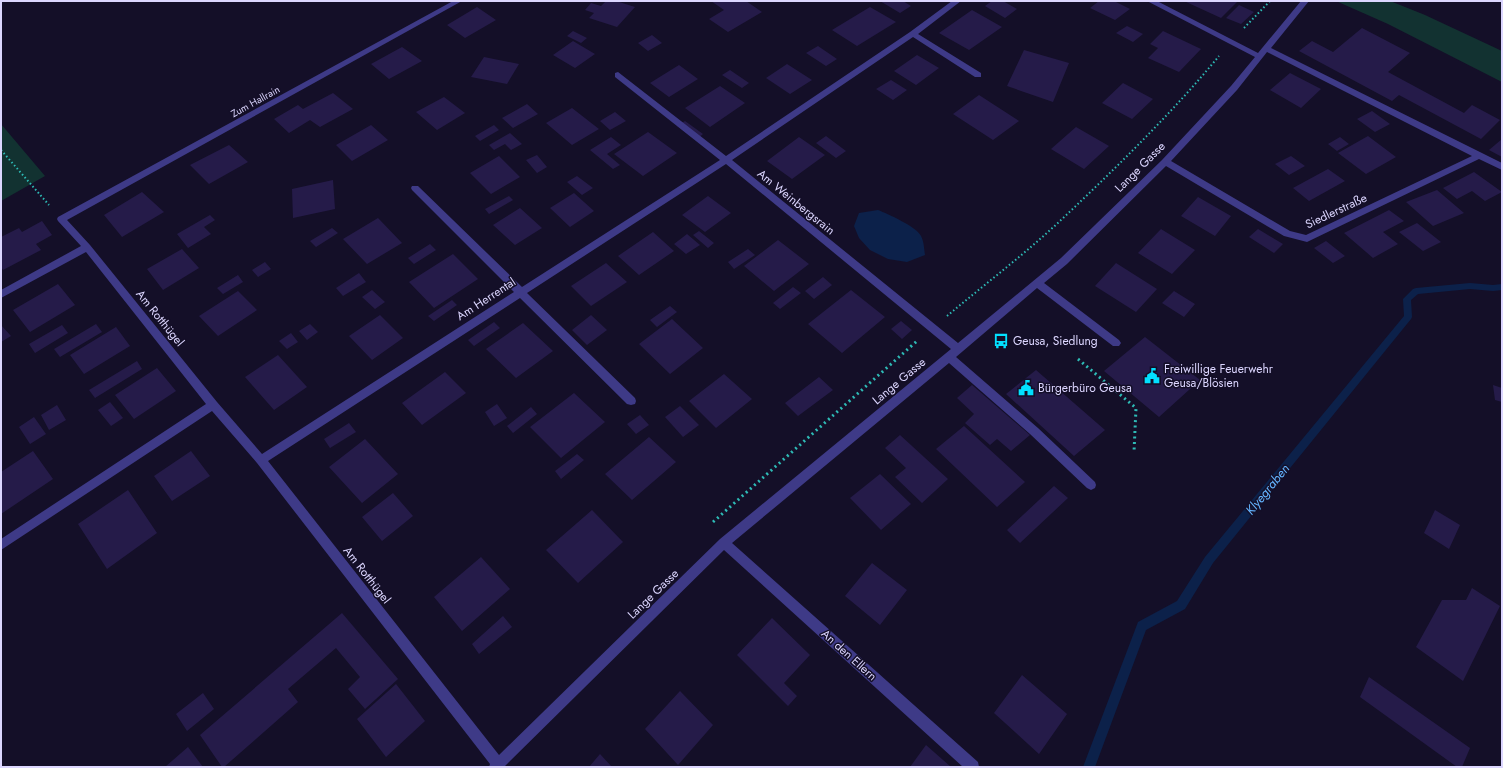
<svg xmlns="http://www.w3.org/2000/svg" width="1503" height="768" viewBox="0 0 1503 768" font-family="Jost,sans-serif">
<rect width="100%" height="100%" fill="#140f28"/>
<path fill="#123231" d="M1336,1H1390L1425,15L1502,51V82L1388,24Z
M1,124L45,176L1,201Z"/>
<path fill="#0c214a" d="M878,210C888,214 917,227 921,236C924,242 924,248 925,255L907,262L888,259L870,250L859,238L854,226L859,213Z"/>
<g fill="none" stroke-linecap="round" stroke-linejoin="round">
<path fill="#0c214a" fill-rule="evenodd" d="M1470,283L1493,285L1502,284V290L1493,291L1470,289L1418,294L1411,300L1412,317L1411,319L1213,563L1185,609L1146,630L1095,767H1083L1138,622L1177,601L1205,557L1404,316L1403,299L1413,289L1416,288Z"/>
</g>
<path fill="#251b49" d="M606,1H616L635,7L617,27L589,18L594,13L585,10L591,3L601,6Z
M711,1H746L762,12L728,32L709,19L724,10Z
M880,1H903L911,6L900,13Z
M992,1H1003L1017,9L1005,18L985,6Z
M1099,1H1114L1130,9L1115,20L1090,8Z
M1184,1H1238L1221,18Z
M1239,5L1254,12L1241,24L1226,18Z
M477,7L496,20L465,38L447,25Z
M870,7L896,22L857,46L832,30Z
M972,10L1002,27L969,50L939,33Z
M1127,26L1143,34L1133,42L1116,33Z
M1362,28L1410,53L1388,72L1464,113L1472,105L1500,120L1481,139L1399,95L1392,101L1299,51L1312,41L1333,52Z
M573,31L587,38L581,43L567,36Z
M1163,31L1201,49L1179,72L1148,58L1158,48L1150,44Z
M652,35L662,43L648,51L638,43Z
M573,41L595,54L575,68L553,55Z
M818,46L837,59L826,66L806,53Z
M402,47L422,61L389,79L371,64Z
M1024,50L1069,63L1053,102L1007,86Z
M917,55L939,68L916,85L894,71Z
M484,57L519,64L507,84L471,77Z
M787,64L812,80L790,94L766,78Z
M679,65L698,79L669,97L650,83Z
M730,70L749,83L742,88L722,75Z
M1290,73L1321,89L1301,108L1270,90Z
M891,80L907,90L893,100L876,89Z
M1123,83L1153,99L1132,119L1102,103Z
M720,86L745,103L710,127L685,108Z
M333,93L353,109L320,127L310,120L289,133L274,119L298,105L303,109Z
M979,95L1019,121L993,140L953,114Z
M444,97L465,113L437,130L416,112Z
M527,104L538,114L513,128L502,118Z
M572,108L599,129L572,145L546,123Z
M1372,111L1390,124L1375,132L1357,119Z
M615,112L626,121L610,130L600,121Z
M685,121L703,134L696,140L677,126Z
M371,125L388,140L352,161L336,145Z
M494,125L499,130L480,141L475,136Z
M1076,127L1109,146L1084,169L1051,149Z
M648,132L677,153L643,176L614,154Z
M510,133L522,144L511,150L505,144L494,150L489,145Z
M826,136L846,151L836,158L816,143Z
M1368,136L1396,157L1366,174L1338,153Z
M611,137L621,145L607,154L620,165L613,169L590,150Z
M799,137L825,155L792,179L767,161Z
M1340,137L1349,144L1337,151L1328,144Z
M1502,139V157L1489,150Z
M229,145L248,162L209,184L190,165Z
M537,155L547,167L537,173L526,160Z
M499,156L520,177L491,194L470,173Z
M1291,156L1305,166L1289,175L1275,164Z
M1328,169L1345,181L1309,201L1293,188Z
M1474,172L1502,192L1485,201L1472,191L1457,199L1443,188Z
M577,176L593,188L582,195L567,182Z
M333,180L335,209L293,218L292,189Z
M1437,190L1464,213L1433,226L1406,202Z
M142,192L164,212L122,237L104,215Z
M574,193L594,211L570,227L550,208Z
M509,196L513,200L489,214L485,209Z
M708,196L731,213L705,232L682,215Z
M1198,197L1231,216L1215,236L1181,216Z
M520,208L542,228L515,245L493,225Z
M1389,210L1404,221L1383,232L1398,244L1373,258L1344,233Z
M210,215L215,220L204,227L211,234L188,248L177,234Z
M378,218L402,243L367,264L343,239Z
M42,221L52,235L36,244L41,250L3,270L1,267V237L19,228L22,232Z
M1417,223L1441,242L1423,251L1399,232Z
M332,228L338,233L316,247L310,241Z
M1161,229L1195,250L1172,274L1138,253Z
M1258,229L1283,244L1274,253L1249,237Z
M699,231L714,243L708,248L693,235Z
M653,232L674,251L639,275L618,256Z
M687,234L700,245L686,254L674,244Z
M778,240L809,264L774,291L744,266Z
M1326,241L1345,256L1333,263L1314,248Z
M430,244L436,250L414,264L408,258Z
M182,249L199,268L163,290L147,269Z
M748,249L755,255L734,269L728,262Z
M453,254L478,279L434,308L409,282Z
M265,262L271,269L258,277L252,270Z
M606,263L627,282L591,306L571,286Z
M1116,263L1157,289L1136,312L1095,286Z
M359,273L366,282L343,296L336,288Z
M238,275L243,282L223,294L217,288Z
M823,277L832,285L814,299L805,291Z
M58,284L75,305L30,332L13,310Z
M793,287L801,293L780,309L773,303Z
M372,290L385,302L375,309L362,297Z
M851,290L885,317L842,353L808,324Z
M238,291L257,310L218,336L199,316Z
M1174,291L1195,304L1184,317L1162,303Z
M452,300L457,305L434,321L428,316Z
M670,306L677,312L657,327L650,320Z
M380,315L403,338L372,360L349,336Z
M591,315L607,330L587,345L572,330Z
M672,319L703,348L670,374L639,344Z
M901,321L912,330L902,339L891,329Z
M494,322L500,328L474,346L468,340Z
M523,323L553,351L516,378L486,349Z
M96,324L102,332L60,357L54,349Z
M310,324L318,332L307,340L299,331Z
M1,325L11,336L1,342Z
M62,325L68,333L35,353L29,344Z
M116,327L130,346L84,374L70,355Z
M291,333L298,342L287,349L279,341Z
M1145,337L1200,380L1159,417L1104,371Z
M278,355L307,387L274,410L245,377Z
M137,361L142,369L95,398L89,390Z
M157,368L176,391L134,419L115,395Z
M1036,370L1105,430L1074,456L1006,394Z
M445,372L466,393L422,425L402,403Z
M724,374L752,399L716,428L689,401Z
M819,377L833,390L798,416L785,403Z
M972,385L1030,435L1011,451L997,439L990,445L965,423L974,414L957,398Z
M1493,385L1502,388V402L1495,400Z
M574,393L605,422L561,458L530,427Z
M110,402L123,418L111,426L98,410Z
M497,404L507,418L494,426L485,412Z
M57,405L66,420L49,430L41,415Z
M680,406L699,425L683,437L665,417Z
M531,407L537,414L513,433L507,426Z
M640,415L649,425L636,434L627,424Z
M34,417L46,434L30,444L19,427Z
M349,423L356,432L330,448L324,439Z
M964,426L1025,482L997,507L936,449Z
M900,435L948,479L922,503L895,477L906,468L885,448Z
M649,437L676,462L632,500L605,474Z
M365,439L398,474L362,503L329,467Z
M33,451L53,479L1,514V472Z
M191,451L210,476L172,501L154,476Z
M577,454L584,460L561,479L555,471Z
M880,474L911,504L881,530L850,498Z
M1054,486L1068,498L1020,543L1007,530Z
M128,490L157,533L107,569L78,524Z
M393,493L413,516L382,541L362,517Z
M592,510L623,542L578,583L546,550Z
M1435,510L1460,525L1449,549L1424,533Z
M481,557L510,589L462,631L434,597Z
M872,563L907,590L880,625L845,596Z
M1472,588L1500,606L1463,681L1416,647L1442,600H1466Z
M342,613L398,679L365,709L348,689L360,677L336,648L288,689L298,702L224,767H222L200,735Z
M503,616L512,627L479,654L472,644Z
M772,618L810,655L784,683L797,696L788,706L737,655Z
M1022,675L1067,714L1039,754L994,713Z
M1369,677L1470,748L1462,767H1457L1360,697Z
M396,684L425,721L386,757L357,719Z
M680,691L713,725L678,765L645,729Z
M203,693L214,709L187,731L176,714Z
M926,745L951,767H910Z
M188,747L203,767H165Z
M600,754L612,767H589Z"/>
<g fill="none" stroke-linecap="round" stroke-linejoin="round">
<path stroke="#2ebbb6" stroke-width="2" stroke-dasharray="1.5 2.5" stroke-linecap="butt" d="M1244,28L1270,1
M1,150L49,205
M947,316C985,284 1025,254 1061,220C1116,168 1171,114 1219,56"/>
<path stroke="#2ebbb6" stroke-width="3" stroke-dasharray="2 3.5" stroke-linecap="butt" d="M1078,359L1136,408L1134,452
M713,522L917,341"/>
<path fill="#3e3a87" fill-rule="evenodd" d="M453,1H462L67,220L90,245L217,402L262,454L514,292L412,190L411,188L412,186H418L522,287L720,160L615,77V73L618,72L726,156L910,32L952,1H961L918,34L981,73V77H975L913,37L732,160L958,343L1061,258L1162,160L1231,86L1255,57L1147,1H1157L1258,53L1301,1H1309L1271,48L1502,163V170L1479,159L1307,242L1284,236L1166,166L1067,264L1044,283L1119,340L1121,343L1119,346H1113L1037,288L956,357L1038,428L1095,482L1096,485L1095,488L1091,490L1087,488L1030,434L949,363L732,543L978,762L979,767H963L724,550L504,767H489L490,764L257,463L212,411L1,550V539L206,404L86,252L1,298V290L81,246L58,221L57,219L58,217ZM1267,52L1472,156L1306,235L1290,231L1171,161L1237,90ZM726,164L951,349L720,539L499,755L268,461L520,298L627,404L631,405L635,404L636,401L635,398L527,293Z"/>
</g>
<defs>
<symbol id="bus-bare" viewBox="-9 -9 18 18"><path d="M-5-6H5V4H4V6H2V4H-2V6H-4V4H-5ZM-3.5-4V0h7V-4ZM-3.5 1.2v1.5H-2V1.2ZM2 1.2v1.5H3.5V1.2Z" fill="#02e0ff" stroke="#140f28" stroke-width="2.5" paint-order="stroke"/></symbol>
<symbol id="civic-bare" viewBox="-9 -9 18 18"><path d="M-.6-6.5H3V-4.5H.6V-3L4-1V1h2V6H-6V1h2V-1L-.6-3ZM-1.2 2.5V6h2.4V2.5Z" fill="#02e0ff" stroke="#140f28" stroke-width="2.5" paint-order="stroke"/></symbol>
</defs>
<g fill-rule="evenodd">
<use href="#bus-bare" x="990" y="330" width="22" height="22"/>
<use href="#civic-bare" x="1141" y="365" width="22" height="22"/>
<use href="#civic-bare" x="1015" y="377" width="22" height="22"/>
</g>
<g text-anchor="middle" stroke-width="3" stroke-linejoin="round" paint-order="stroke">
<g font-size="10" fill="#dcd6ff" stroke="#140f28">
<text transform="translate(255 101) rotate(-29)" y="4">Zum Hallrain</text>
</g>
<g font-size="12" fill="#dcd6ff" stroke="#140f28">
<text transform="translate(1140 167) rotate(-45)" y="4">Lange Gasse</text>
<text transform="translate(796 202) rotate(39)" y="4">Am Weinbergsrain</text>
<text transform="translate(1336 211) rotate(-25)" y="4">Siedlerstraße</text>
<text transform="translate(486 299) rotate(-33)" y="4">Am Herrental</text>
<text transform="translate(160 318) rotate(51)" y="4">Am Rotthügel</text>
<text transform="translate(899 381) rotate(-40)" y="4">Lange Gasse</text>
<text transform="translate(367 575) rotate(52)" y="4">Am Rotthügel</text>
<text transform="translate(653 594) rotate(-44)" y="4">Lange Gasse</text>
<text transform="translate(849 655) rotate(42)" y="4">An den Ellern</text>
</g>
<g font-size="12" fill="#dcd6ff" stroke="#140f28" text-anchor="start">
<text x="1013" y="345">Geusa, Siedlung</text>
<text x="1164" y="373">Freiwillige Feuerwehr<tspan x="1164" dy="14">Geusa/Blösien</tspan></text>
<text x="1038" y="392">Bürgerbüro Geusa</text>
</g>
<g font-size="13" font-style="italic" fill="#64b4ff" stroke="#140f28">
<text transform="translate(1267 489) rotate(-51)" y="5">Klyegraben</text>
</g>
</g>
<rect width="1503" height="768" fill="none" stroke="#dcd6ff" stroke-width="4"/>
</svg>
